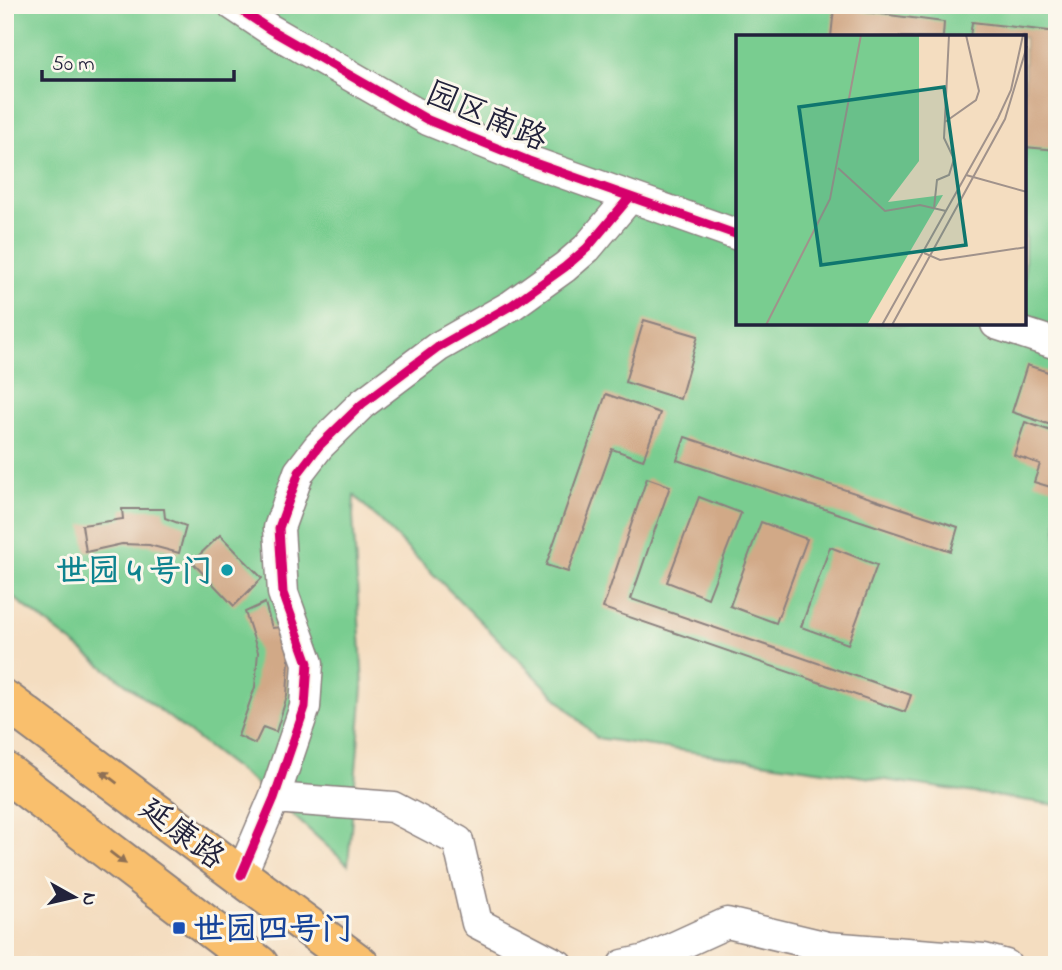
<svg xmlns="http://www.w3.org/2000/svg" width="1062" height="970" viewBox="0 0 1062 970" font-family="'Indie Flower','LXGW WenKai TC',sans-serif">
<rect width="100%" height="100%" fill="#fbf7ec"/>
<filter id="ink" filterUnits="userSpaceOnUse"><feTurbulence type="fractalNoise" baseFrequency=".0143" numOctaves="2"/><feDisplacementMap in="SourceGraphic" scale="14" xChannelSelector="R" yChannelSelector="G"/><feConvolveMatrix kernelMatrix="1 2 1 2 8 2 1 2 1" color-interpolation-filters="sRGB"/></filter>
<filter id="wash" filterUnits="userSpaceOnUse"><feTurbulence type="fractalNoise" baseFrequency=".00686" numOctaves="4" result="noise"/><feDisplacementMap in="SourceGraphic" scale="28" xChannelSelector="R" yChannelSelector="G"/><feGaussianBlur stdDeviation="1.57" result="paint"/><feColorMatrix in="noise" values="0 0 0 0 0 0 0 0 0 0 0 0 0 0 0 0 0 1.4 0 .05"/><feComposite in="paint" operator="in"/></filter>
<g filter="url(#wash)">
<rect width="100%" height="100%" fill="#f4ddc0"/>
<path fill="#79cd90" stroke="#4e7866" stroke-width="2" fill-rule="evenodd" d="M5,5H1057V805L597,738L354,495L353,516L363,687L348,865L274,798L5,591ZM738,37H1025V324H738Z"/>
<g id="blocks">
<path fill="#d1a987" d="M834,8L944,22L943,37H831Z
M972,22L1057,32V150L1025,147V37H970Z
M644,320L698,336L680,399L625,382Z
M1027,365L1057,375V427L1012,412Z
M606,394L660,413L643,460L612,449L568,572L546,565Z
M1025,422L1057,433V489L1034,482L1040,464L1014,455Z
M685,437L958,527L951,551L677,460Z
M647,478L670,486L631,599L911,695L905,712L603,608Z
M699,497L741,513L708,598L667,582Z
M122,509H164L165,518L186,526L179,553L149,545L122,544L86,552L82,525L123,519Z
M761,522L807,539L776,623L730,606Z
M220,535L262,578L234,606L192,562Z
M830,547L877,565L848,644L801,627Z
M265,603L272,628L283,627L289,660L287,696L276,732L263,727L255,744L238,736L255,687L258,652L245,612Z"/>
</g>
</g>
<g filter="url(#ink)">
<use href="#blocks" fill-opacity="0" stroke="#8b807e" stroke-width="2"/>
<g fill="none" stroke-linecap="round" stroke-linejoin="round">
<defs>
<path id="minor" d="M233,5L269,29L428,120L529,161L738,235
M996,324L1057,344
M274,798L393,807L458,841L477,923L558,965
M241,875L274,798L305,707L308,663L283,593L279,528L299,472L319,446L362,404L438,347L512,305L565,267L587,248L629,198
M623,965L646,960L727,923L828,947L984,959L1006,965"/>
<path id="major" d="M5,700L360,965
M5,772L259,965"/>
</defs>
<use href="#minor" stroke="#8b807e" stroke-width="33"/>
<use href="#major" stroke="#8b807e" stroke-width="42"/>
<path stroke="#8b807e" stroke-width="4.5" stroke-dasharray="2 5" stroke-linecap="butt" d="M582,7V5"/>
<use href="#minor" stroke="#fff" stroke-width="30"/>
<use href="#major" stroke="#f9bf6d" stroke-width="38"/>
<defs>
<path id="cycleway" d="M233,5L269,29L428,120L529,161L738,235
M241,875L274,798L305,707L308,663L283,593L279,528L299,472L319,446L362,404L438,347L512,305L565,267L587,248L629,198"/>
</defs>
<use href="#cycleway" stroke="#fbf7ec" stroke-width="13"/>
<use href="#cycleway" stroke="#d6006c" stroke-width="9"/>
</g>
<defs><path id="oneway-solid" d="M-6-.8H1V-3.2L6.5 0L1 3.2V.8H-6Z" transform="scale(1.75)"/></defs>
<g fill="#8e7054">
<use href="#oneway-solid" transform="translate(109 777) rotate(-143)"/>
<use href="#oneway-solid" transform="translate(118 858) rotate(37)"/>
</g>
</g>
<circle fill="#0f9aa8" stroke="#fbf7ec" stroke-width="2.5" cx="227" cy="570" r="7"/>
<rect fill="#1a4fb4" stroke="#fbf7ec" stroke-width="2.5" x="172" y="921" width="14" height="14" rx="3.5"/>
<g text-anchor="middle" stroke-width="6" stroke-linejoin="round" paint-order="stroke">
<g font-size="32" fill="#22223b" stroke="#fbf7ec">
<text transform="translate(487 115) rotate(23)" y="11">园区南路</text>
<text transform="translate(183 832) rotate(37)" y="11">延康路</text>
</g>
<g font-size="32" font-weight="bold" fill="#0d838f" stroke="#fbf7ec" text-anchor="end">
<text x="213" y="581">世园 4 号门</text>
</g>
<g font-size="32" font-weight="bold" fill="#164399" stroke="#fbf7ec" text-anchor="start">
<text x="193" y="939">世园四号门</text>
</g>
</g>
<g transform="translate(736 35)">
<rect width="290" height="290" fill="#f4ddc0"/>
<path d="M0,0H183V126L152,167L207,160L131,290H0Z" fill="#79cd90"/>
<path fill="none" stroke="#a0928b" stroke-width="2" d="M209,87L240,65L243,56L230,0M102,133L149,176L184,170L210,176M230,140L291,157M198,173L201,145L213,140L218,124L208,103L213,0M188,218L204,225L291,212M30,290L94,164L125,0M146,290L262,83L275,55L287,0M156,290L269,84L291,11"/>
<path fill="#0f766e" fill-opacity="0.15" stroke="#0f766e" stroke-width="3.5" d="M208,52L230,210L85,230L63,72Z"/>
<rect width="290" height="290" fill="none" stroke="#22223b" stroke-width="3.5"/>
</g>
<rect width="1062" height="970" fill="none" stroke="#fbf7ec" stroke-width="28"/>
<g transform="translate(74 897) rotate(98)" stroke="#fbf7ec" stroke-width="5" paint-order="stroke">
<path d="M0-5L12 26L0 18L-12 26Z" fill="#22223b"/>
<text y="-10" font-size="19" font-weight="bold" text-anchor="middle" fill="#22223b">N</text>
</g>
<path d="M42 70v10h192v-10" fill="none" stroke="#22223b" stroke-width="3.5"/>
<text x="52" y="70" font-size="21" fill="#22223b" stroke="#fbf7ec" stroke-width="5" paint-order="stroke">50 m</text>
</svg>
